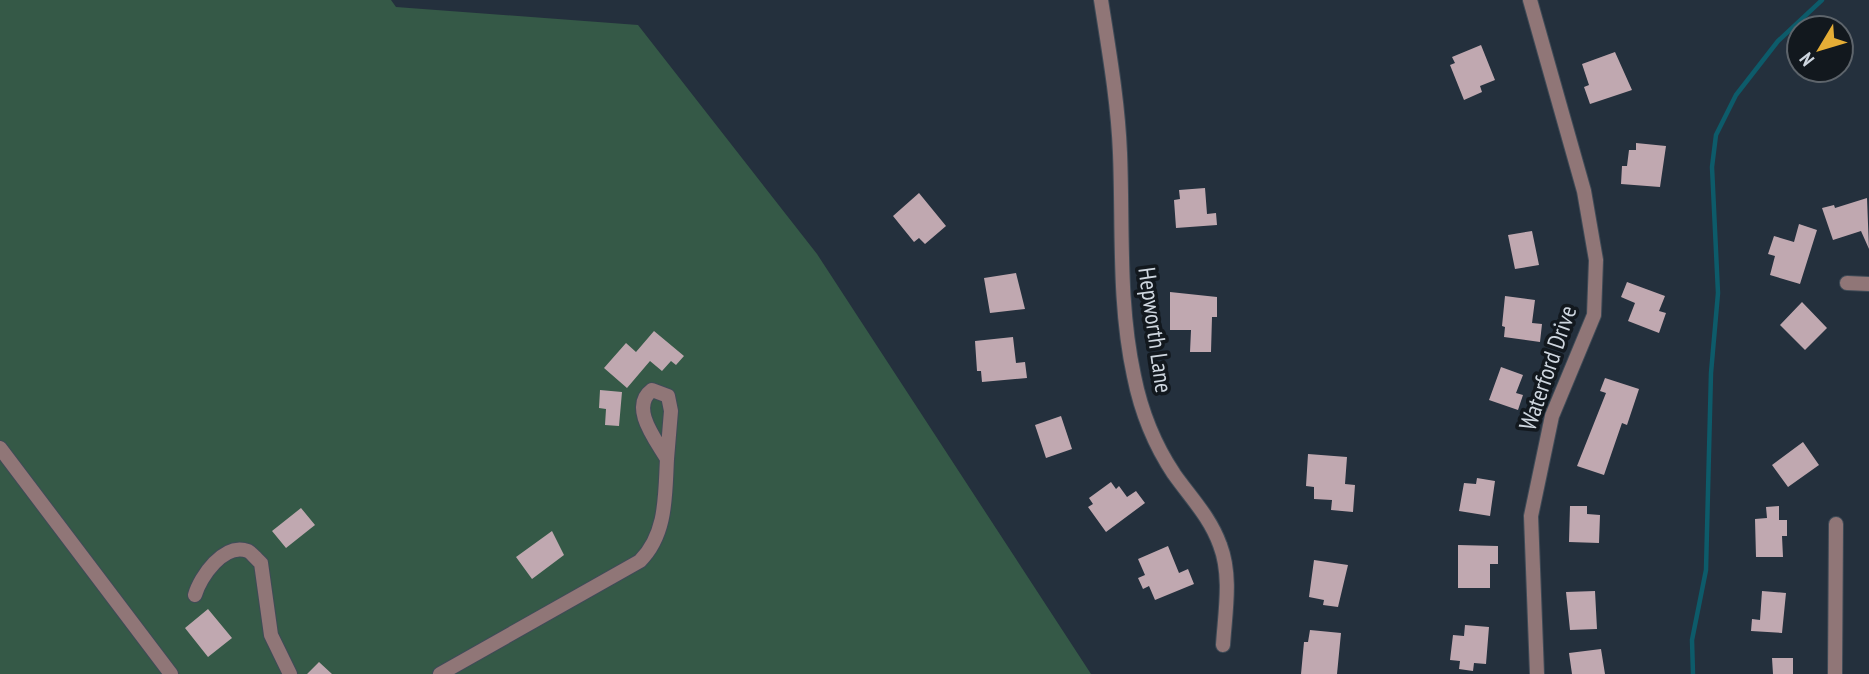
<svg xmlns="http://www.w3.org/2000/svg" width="1869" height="674" viewBox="0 0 1869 674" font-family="'PT Sans Narrow',sans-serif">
<rect width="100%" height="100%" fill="#24303d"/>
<path fill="#355947" d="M0,0H391L396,7L638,25L817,254L1091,674H0Z"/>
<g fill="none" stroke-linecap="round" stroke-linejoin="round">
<path stroke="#0d5b6a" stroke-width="4.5" d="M1693,674L1692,640L1706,570L1711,373L1718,293L1712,167L1716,135L1736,95L1778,41L1822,0"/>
</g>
<path fill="#c0a8b0" d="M1481,45L1495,80L1480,86L1482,92L1464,100L1450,65L1455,63L1452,57Z
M1615,52L1632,90L1590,104L1584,87L1589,85L1582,64Z
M1636,143L1666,146L1660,187L1621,184L1622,166H1627L1629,150H1636Z
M1205,188L1207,214L1216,213L1217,225L1176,228L1174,200L1180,199L1179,190Z
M919,193L946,226L925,244L919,238L914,242L893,216Z
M1867,198L1869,249L1861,231L1833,240L1822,208L1834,205L1835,208Z
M1799,224L1817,230L1800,284L1770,275L1775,256L1768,254L1774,236L1794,242Z
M1532,231L1539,265L1515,269L1508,235Z
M1016,273L1025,309L990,313L984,278Z
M1627,282L1665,296L1659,311L1666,313L1659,333L1628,321L1635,303L1621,297Z
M1170,292L1217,297V317H1212L1211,352H1190L1191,330H1170Z
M1505,296L1535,300L1532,323L1542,324L1540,342L1504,337L1505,327L1502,326Z
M1802,302L1827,328L1805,350L1780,325Z
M654,331L684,356L676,365L671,361L662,371L650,361L627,388L604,368L626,343L636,352Z
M1013,337L1016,363L1025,362L1027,378L982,382L981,371H977L975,341Z
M1501,367L1523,375L1516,393L1523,395L1518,410L1489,400Z
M1605,378L1639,389L1627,425L1622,423L1604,475L1577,466L1606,393L1600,391Z
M600,390L622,392L619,426L605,425L606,409L599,408Z
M1061,416L1072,449L1046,458L1035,425Z
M1803,442L1819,465L1788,487L1772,465Z
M1308,454L1347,457L1345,484L1355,485L1353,512L1331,510L1332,500L1314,499V487L1306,486Z
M1477,478L1495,481L1490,516L1459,511L1464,483L1476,484Z
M1111,482L1116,489L1119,486L1127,497L1136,491L1145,503L1106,532L1088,507L1093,504L1089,498Z
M1570,506H1587V514L1600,515L1599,543L1569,542Z
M1779,506V520H1787V536H1782L1783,557H1756L1755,519L1767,518L1766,507Z
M301,508L315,525L286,548L272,531Z
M552,531L564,555L532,579L516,557Z
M1458,545L1498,546V564H1490V588H1458Z
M1168,546L1179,573L1188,569L1194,584L1155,600L1149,586L1143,589L1138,578L1145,575L1138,559Z
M1314,560L1348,565L1338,607L1323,605L1324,600L1309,597Z
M1595,591L1597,629L1570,630L1566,592Z
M1762,591L1786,593L1782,633L1751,631L1752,619L1760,620Z
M208,609L232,638L208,657L185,628Z
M1465,625L1489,627L1486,664L1474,663L1473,671L1459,669L1460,661L1450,660L1453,635L1464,636Z
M1310,630L1341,633L1337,674H1301L1304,642H1308Z
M1601,649L1605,674H1572L1569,653Z
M1772,658H1793V674H1773Z
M319,662L332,674H307Z"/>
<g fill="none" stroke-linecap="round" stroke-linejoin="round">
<defs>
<path id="minor" d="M1101,0C1109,51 1118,102 1120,153C1123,227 1118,303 1134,376C1141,411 1154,444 1174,474C1191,498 1210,517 1220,545C1232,576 1225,613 1223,645
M1530,0L1584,191L1596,260L1594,315L1552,416L1531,516L1537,674
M1847,283L1869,284
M652,390L668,396L671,411L667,459C656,440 629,407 652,390Z
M0,448L171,674
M195,595C200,577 224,542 248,551C252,553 257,560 261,563L271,635L290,674
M440,674L640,561C667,534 665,495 667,459
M1835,674L1836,524"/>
</defs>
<use href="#minor" stroke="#3f4b57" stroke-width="16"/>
<use href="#minor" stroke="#907677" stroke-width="14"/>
</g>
<g text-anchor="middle" stroke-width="7" stroke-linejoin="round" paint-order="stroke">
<g font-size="24" fill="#ced6df" stroke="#12181e">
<text transform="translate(1155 330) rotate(82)" y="8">Hepworth Lane</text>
<text transform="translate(1548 368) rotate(-71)" y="8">Waterford Drive</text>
</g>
</g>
<g transform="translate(1820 49) rotate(232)"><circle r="33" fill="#12181e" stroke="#5d646b" stroke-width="2"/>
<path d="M0-5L12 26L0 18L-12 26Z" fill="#e5ad36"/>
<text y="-10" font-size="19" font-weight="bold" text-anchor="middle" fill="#ced6df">N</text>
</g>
</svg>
